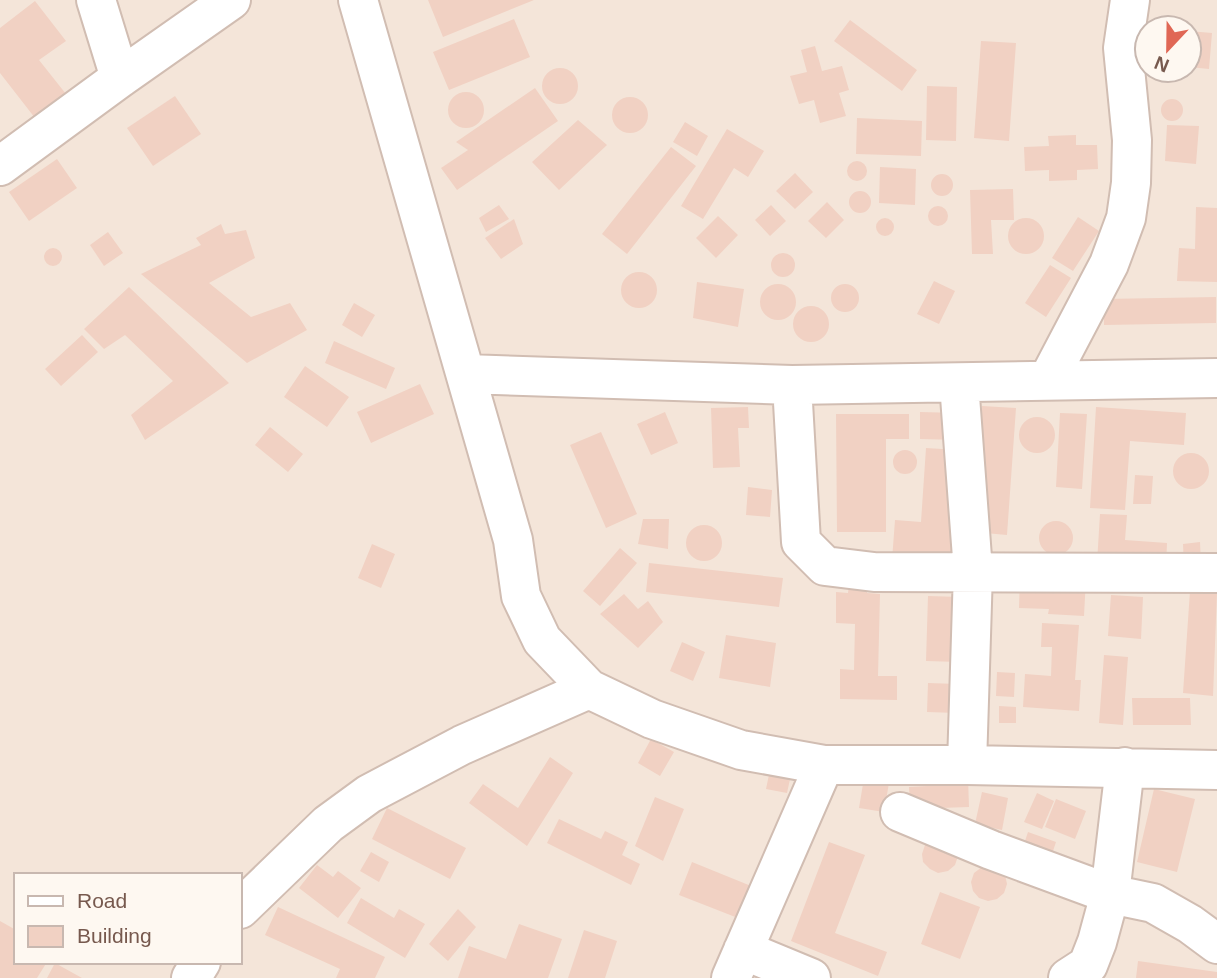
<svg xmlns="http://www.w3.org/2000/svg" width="1217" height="978" viewBox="0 0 1217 978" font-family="Helvetica,sans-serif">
<rect width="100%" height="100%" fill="#fcf4eb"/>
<path fill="#f4e5d9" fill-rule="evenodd" d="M0,0H1217V978H0ZM1147,28H1189V70H1147ZM16,875H240V962H16Z"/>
<path fill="#f1d1c3" d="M428,0H534L443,37Z
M35,1L66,41L39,60L66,94L35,118L0,73V28Z
M514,19L530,57L449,90L433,52Z
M850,20L917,70L902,91L834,41Z
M1189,31L1212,33L1209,69L1189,67Z
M981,41L1016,43L1009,141L974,138Z
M815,46L822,71L842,66L849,90L839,93L846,116L820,123L814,100L799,104L790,76L807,72L801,50Z
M542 86a18 18 0 1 1 36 0a18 18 0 1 1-36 0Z
M927,86L957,87L956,141L926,140Z
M535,88L558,121L457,190L441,168L468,150L456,142Z
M448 110a18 18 0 1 1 36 0a18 18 0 1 1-36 0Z
M175,96L201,134L153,166L127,128Z
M612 115a18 18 0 1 1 36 0a18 18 0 1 1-36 0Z
M1161 110a11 11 0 1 1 22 0a11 11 0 1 1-22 0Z
M857,118L922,121L921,156L856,154Z
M578,120L607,145L559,190L532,162Z
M685,122L708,136L697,156L673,142Z
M1167,125L1199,126L1196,164L1165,161Z
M727,129L764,151L748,177L734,168L703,219L681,206Z
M1076,135V145H1097L1098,169L1077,170V180L1049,181V170L1025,171L1024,147L1049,146L1048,136Z
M671,147L696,166L627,254L602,234Z
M57,159L77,188L29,221L9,192Z
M847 171a10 10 0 1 1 20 0a10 10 0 1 1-20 0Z
M880,167L916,169L915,205L879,203Z
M795,173L813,192L795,209L776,191Z
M931 185a11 11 0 1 1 22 0a11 11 0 1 1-22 0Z
M1013,189L1014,220H991L993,254H972L970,190Z
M849 202a11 11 0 1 1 22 0a11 11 0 1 1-22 0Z
M827,202L844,220L826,238L808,221Z
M499,205L509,219L486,232L479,218Z
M771,205L786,221L770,236L755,220Z
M928 216a10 10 0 1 1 20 0a10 10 0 1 1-20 0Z
M1196,207L1217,208V282L1177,281L1179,248L1195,249Z
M718,216L738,235L716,258L696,238Z
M1078,217L1099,231L1073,271L1052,258Z
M1008 236a18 18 0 1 1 36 0a18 18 0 1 1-36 0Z
M876 227a9 9 0 1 1 18 0a9 9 0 1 1-18 0Z
M514,219L523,244L501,259L485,238Z
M221,224L225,234L246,230L255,258L209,283L251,317L290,303L307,330L247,363L141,274L201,245L196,238Z
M108,232L123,253L104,266L90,245Z
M44 257a9 9 0 1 1 18 0a9 9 0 1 1-18 0Z
M771 265a12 12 0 1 1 24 0a12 12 0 1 1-24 0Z
M1050,265L1071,278L1046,317L1025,303Z
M621 290a18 18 0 1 1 36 0a18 18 0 1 1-36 0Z
M934,281L955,291L939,324L917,314Z
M697,282L744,289L738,327L693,318Z
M831 298a14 14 0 1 1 28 0a14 14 0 1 1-28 0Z
M760 302a18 18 0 1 1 36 0a18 18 0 1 1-36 0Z
M129,287L229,383L145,440L131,415L173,381L125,335L104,349L84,329Z
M1216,297V323L1104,325V299Z
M354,303L375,315L362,337L342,325Z
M793 324a18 18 0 1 1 36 0a18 18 0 1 1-36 0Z
M82,335L98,352L61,386L45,369Z
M334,341L395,368L386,389L325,363Z
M305,366L349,397L327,427L284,397Z
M420,384L434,414L371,443L357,412Z
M982,406L1016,408L1007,535L974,532Z
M748,407L749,428H738L740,467L713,468L711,408Z
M1096,407L1186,413L1184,445L1130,441L1125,510L1090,508Z
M665,412L678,443L651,455L637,424Z
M920,412L959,413V440L920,439Z
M1060,413L1087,414L1082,489L1056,487Z
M836,414H909V439H886V532H837Z
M1019 435a18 18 0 1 1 36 0a18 18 0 1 1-36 0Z
M270,427L303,454L288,472L255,445Z
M601,432L637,514L606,528L570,445Z
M926,448L958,450L951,564L892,560L895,520L921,522Z
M893 462a12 12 0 1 1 24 0a12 12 0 1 1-24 0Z
M1173 471a18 18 0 1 1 36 0a18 18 0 1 1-36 0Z
M1135,475L1153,476L1151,504H1133Z
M748,487L772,490L770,517L746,515Z
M1100,514L1127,515L1125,540L1167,543L1166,567L1097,563Z
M643,519H669L668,549L638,544Z
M1039 538a17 17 0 1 1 34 0a17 17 0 1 1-34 0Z
M686 543a18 18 0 1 1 36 0a18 18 0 1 1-36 0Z
M1200,542L1201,565L1184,566L1183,544Z
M372,544L395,554L381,588L358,578Z
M620,548L637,563L600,606L583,591Z
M649,563L783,578L779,607L646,592Z
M1020,576L1086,578L1084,616L1048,614L1049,609L1019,608Z
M849,583H867V593L880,594L878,676H897V700L840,699V669L854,670L855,624L836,623V592L848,593Z
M1190,591L1217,593L1213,696L1183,693Z
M624,594L638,609L648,601L663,622L638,648L600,614Z
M1111,595L1143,597L1141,639L1108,636Z
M928,596L960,597L959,662L926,661Z
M1042,623L1079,625L1075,680H1081L1079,711L1023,707L1025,674L1051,676L1052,647H1041Z
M726,635L776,643L770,687L719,678Z
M682,642L705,652L693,681L670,671Z
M1104,655L1128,657L1123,725L1099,723Z
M997,672L1015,673L1014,697L996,696Z
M928,683L958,684L957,713L927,712Z
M1132,698H1190L1191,725H1133Z
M999,706L1016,707V723H999Z
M651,739L674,752L660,776L638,763Z
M550,757L573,773L527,846L469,803L483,784L518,808Z
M771,765L792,770L787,793L766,789Z
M865,772L890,777L884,812L859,808Z
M968,778L969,807L910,809L909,787L927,786V779Z
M1154,789L1195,799L1177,872L1137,862Z
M982,792L1008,798L1002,830L975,824Z
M1037,793L1054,801L1042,829L1024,822Z
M655,797L684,809L663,861L635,846Z
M1056,799L1086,811L1075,839L1045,827Z
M387,808L466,848L450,879L372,839Z
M559,819L601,839L605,831L628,842L622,855L640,864L631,885L547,843Z
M1028,832L1056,842L1052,854L1024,844Z
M932,839L958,856L955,865L948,871L938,873L930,869L923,862L922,854L925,845Z
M829,842L865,855L835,933L887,952L878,976L791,941Z
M371,852L389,862L379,882L360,871Z
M692,862L756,888L743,920L679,895Z
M317,865L333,877L338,871L361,888L338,918L299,888Z
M982,867L1005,875L1007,884L1004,893L997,899L988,901L979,898L973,891L971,882L974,873Z
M940,892L980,907L960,959L921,944Z
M361,898L394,918L399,909L425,924L405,958L347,923Z
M278,907L385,957L375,978H336L340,969L265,935Z
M458,909L476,927L448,961L429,944Z
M0,921L16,930V962H47L37,978H0Z
M519,924L562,939L548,978H458L469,946L506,959Z
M584,930L617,941L605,978H568Z
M1138,961L1217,972V978H1136Z
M55,963L82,978H47Z"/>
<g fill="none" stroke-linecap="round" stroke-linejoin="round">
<defs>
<path id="minor" d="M96,0L120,78
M358,0L513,540L521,596L542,640L589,689L652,719L741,750L824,765H967L1217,770
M0,166L120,78L231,0
M466,374L792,385L1217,378
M1048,380L1109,264L1126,218L1131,183L1132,140L1123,48L1130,0
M959,383L973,571L967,765
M792,385L801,542L825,566L874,572L1217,573
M900,812L991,850L1110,894L1153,903L1190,924L1217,944
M240,909L328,824L369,794L462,745L589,689
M743,950L811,978
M191,978L201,962
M731,978L824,765
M1068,978L1088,965L1097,942L1110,894L1125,767"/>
</defs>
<use href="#minor" stroke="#d1bdb2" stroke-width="42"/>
<use href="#minor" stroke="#fff" stroke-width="38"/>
</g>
<rect x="14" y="873" width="228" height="91" fill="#fef8f1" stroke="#c8b8b0" stroke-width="2"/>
<rect x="28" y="896" width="35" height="10" fill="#ffffff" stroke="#c8b8b0" stroke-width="2"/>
<text x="77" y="908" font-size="21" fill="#77594e">Road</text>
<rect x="28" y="926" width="35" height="21" fill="#f1d1c3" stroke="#c8b8b0" stroke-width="2"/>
<text x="77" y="943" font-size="21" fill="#77594e">Building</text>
<g transform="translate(1168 49) rotate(202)"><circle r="33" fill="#fef8f1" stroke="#c8b8b0" stroke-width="2"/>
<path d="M0-5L12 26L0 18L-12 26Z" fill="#e06755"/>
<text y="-10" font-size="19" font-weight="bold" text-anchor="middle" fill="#77594e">N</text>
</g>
</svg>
